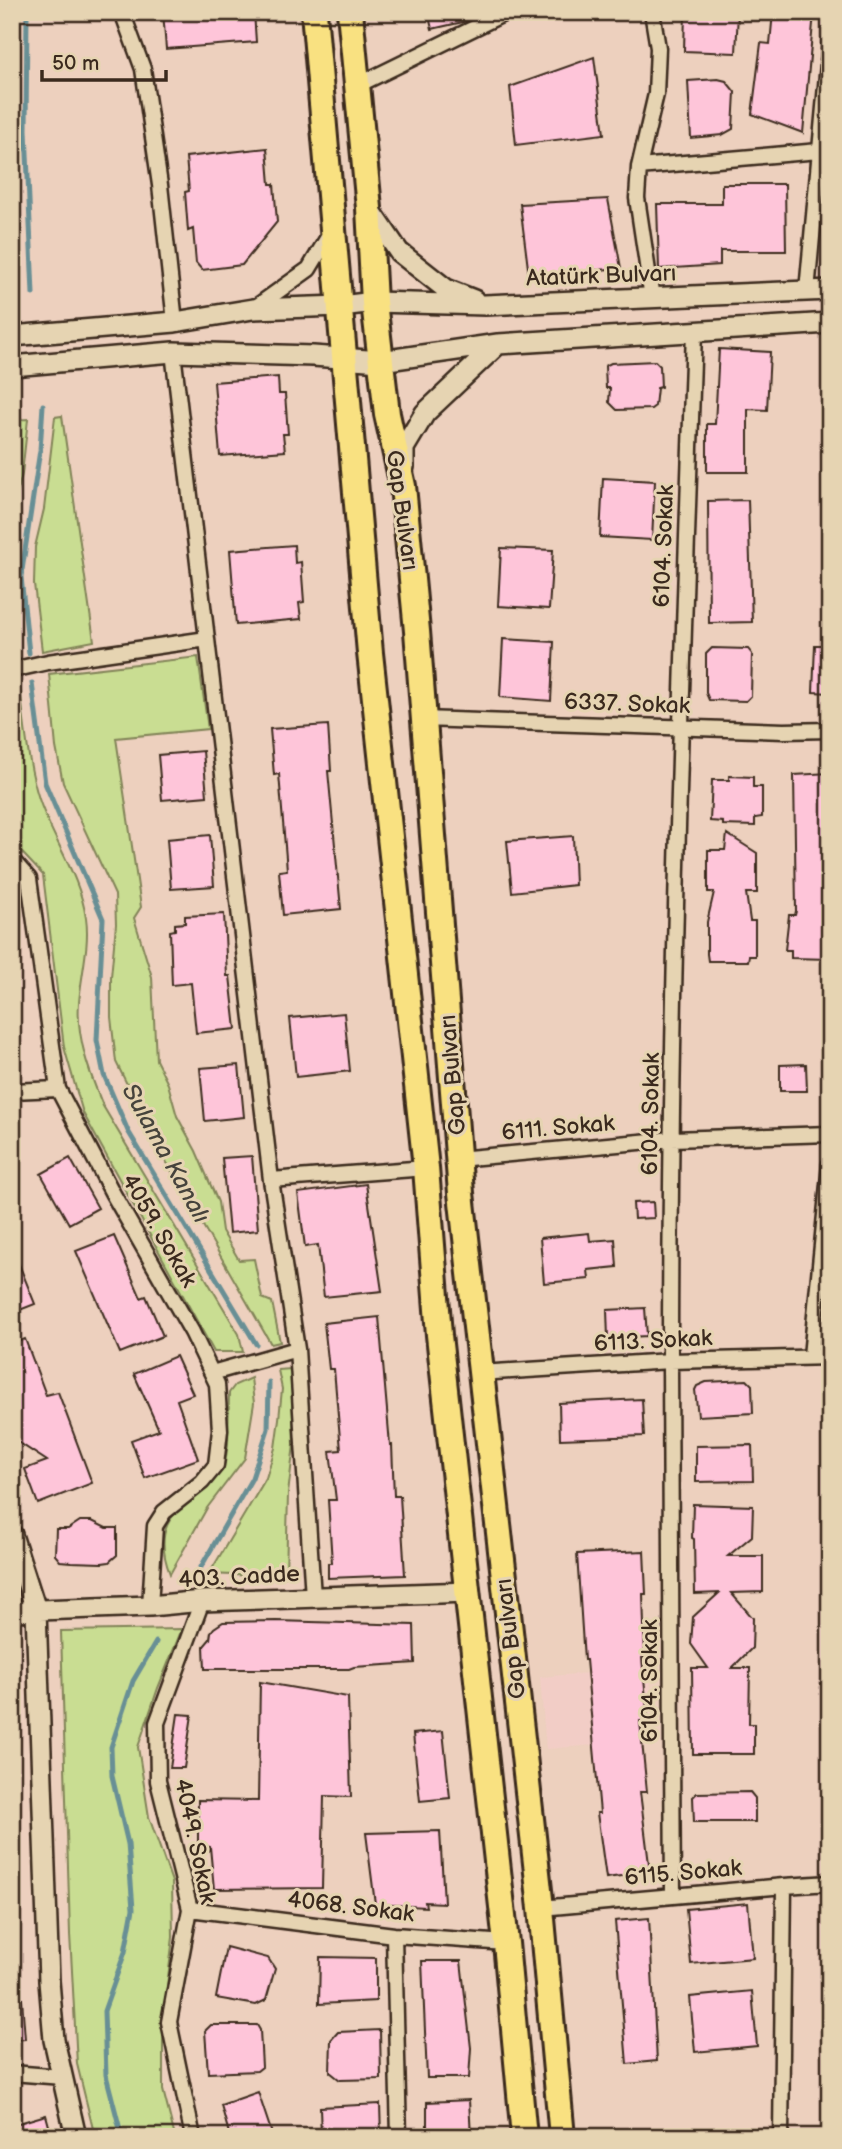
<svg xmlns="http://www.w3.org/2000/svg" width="842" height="2149" viewBox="0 0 842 2149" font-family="'Balsamiq Sans',sans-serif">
<rect width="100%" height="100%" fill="#edd0be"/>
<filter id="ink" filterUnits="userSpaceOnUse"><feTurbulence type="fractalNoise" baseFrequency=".0143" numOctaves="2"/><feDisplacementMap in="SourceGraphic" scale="14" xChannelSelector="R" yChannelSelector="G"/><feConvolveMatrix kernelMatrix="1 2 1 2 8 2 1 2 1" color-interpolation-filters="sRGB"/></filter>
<g filter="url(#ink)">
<path fill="#f2cdc6" d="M649,1668L655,1740L546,1749L540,1677Z"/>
<path fill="#c9dd92" stroke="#828458" stroke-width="2" d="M62,416L94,641L42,651L34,584L35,547L44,509L55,417Z
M28,419L22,474L12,515V420Z
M198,657L208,729L116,738L141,907L134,918L152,977L156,1060L168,1084L177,1116L196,1151L218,1202L222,1231L239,1260L254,1259L262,1298L272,1302L280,1342L271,1344L159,1149L116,1062L111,1017V977L116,924L115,895L63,783L56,747L49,674Z
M19,683C25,721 27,762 39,799C52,839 80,875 86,918C90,945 81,975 79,1003C76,1038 90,1074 103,1106L239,1334L243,1352H214L83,1113L64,1047L43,875L12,842V684Z
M291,1369L294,1444L288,1494L286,1577L209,1574L266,1478L275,1448L279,1419L282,1389L278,1370Z
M251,1378L254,1403L245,1458L207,1508L170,1574C148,1516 185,1508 220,1472L225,1463L228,1444L229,1393L235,1385Z
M182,1629L158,1688L138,1747L149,1817L172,1882L173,1937L163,2019V2090L175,2137H95L77,2064L70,1934L61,1631Z"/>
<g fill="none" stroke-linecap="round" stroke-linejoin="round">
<path stroke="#688f95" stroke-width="5" d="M27,12L26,130L33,294
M29,653L21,577L40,450L43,405
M32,683L45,783L103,919L97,1040L104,1075L128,1131L256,1344
M201,1567L252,1478L268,1429L269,1382
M122,2137L106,2075L104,2011L125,1952L133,1909L128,1844L112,1776L111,1747L133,1681L156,1642"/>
</g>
<path fill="#fec5d9" stroke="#3b2a1e" stroke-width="2" d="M163,12H254L256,42L166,49Z
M428,12H480L481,14L467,21L432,29Z
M685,12H738L736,53L684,51Z
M773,12H814L803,133L752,114L761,43L770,44Z
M594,57L604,134L516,145L510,87Z
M718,79L726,81L735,92L733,129L722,135L691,138L688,81Z
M267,148L270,184H274L277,222L242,265L202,270L196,263L193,229L188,231L185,192L189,191L186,157Z
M722,184H785L786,251H720V265L659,269L657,204H722Z
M608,199L621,268L529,276L520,204Z
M719,349L770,352L767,410L748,409V472H707V424H715Z
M655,361L660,366L661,387L657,388L655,406L651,409L617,410L609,402L610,388H606L605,366L611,363Z
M278,377L279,394H285L288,434H283L285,451L220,456L214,382Z
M603,478L655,481L652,540L600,537Z
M748,500L752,622L709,623L708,501Z
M294,545L295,563L301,562L304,602L299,603L301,619L236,625L230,550Z
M501,548L553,550L549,609L498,606Z
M503,639L554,642L551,701L500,697Z
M815,645H830V693L813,692Z
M712,648L748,649L752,654L751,696L746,701L709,700L706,693V654Z
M328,725L331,771H328L341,909L283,915L279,871L287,870L279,774L274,775L270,729Z
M203,751L207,796L162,800L158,755Z
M830,773V959L791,958V950H785L789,915H795L796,911L794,775Z
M729,776L753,777V787H762V817L755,818V826L723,825V822L710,821L712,780H729Z
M727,834L757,853V893H746L750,921H755V956H749L748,961H708L707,954V922L714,892H708V850H725Z
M210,835L214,886L171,889L167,839Z
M573,836L575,885L512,892L507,841Z
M224,914L227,976H230L236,1029L196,1033L191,983L172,985L170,931L175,930V924L185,923V916Z
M344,1013L350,1071L296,1077L290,1018Z
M806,1064L807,1091H780V1065Z
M239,1065L244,1117L205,1121L200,1068Z
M252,1156L258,1230L229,1233L222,1158Z
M70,1158L98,1208L69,1224L41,1174Z
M366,1184L382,1291L324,1297L318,1245L305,1247L298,1193Z
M653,1202L654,1218L634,1219L633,1203Z
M589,1233L590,1241L615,1239L617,1267L588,1270L589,1279L544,1283L540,1238Z
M114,1236L141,1298L146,1296L163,1336L120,1353L76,1251Z
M12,1247L35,1304L12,1313Z
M645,1308L647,1336L608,1338L607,1310Z
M379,1317L390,1445H392L394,1496H400L405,1575L328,1578V1563H332L328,1500H336L330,1451L341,1450L334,1369H329L324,1323Z
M25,1339L46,1395L58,1392L92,1483L38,1504L25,1469L47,1461L18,1442L12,1427V1344Z
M176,1356L193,1394L177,1400L198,1459L145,1478L131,1440L159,1430L134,1374Z
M747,1380L752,1385L753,1413L698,1416L695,1390L697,1386L706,1382Z
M642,1399L644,1436L560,1439L559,1403Z
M752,1445L753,1481L696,1482V1446Z
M693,1504L753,1506L752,1536L728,1556H763V1592L731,1593L753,1618L752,1648L732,1668H750L749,1724H754V1754H693L692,1668H708L691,1644L693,1617L719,1593L695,1594L694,1539L692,1538Z
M80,1521H92L106,1528H117V1555L109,1562L102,1563L71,1562L60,1561L55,1555L56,1529H68Z
M644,1551L646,1594H643L645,1657L642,1658L648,1720L640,1721L647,1792H640L650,1872L606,1878L597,1813H600L586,1660H584L577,1554Z
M276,1621L414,1625L415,1663L354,1667L349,1669H205L204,1646L210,1639L211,1632L214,1628L223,1622Z
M260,1682L348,1697L351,1797L324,1796L322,1888L214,1889L210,1847L198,1846V1800L258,1801Z
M178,1714L192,1715L184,1768H170Z
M443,1731L450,1798L420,1801L413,1734Z
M750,1792L755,1798V1822H694L693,1797L697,1793Z
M440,1831L444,1903L425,1902L426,1907L375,1904L366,1833Z
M748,1903L753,1958L691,1964L686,1909Z
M649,1918L657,2061L627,2064L615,1921Z
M226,1947L268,1958L275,1969L266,2000L256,2005L216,1998Z
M320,1957L376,1958V2001L319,2004Z
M422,1961H461L471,2048L469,2078H427Z
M752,1991L757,2046L695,2052L690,1997Z
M22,1999L25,2039L12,2040V2000Z
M211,2025H257L260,2030L262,2067L257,2071L208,2073L205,2031Z
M380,2030L381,2079L340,2080L330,2072L331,2040L338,2032Z
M258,2092L273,2137H230L221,2105Z
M469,2100L471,2137H427V2102Z
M380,2104L381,2137H321L320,2107Z
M46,2115L52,2137H12V2125Z"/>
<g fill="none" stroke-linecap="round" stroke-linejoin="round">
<defs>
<path id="street" d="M122,12L143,69L160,185L175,322
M652,12L658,48L656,94L639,167L637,198L652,298
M358,85L507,12
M639,167L819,151
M807,291L830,42
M253,309L309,269L331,232
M173,352L271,1180L297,1349L313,1597
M12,670L48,662L207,639
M422,719L784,731L830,730
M12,860L29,879L58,1089L113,1194L192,1332L217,1384L220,1430L216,1465L202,1482L164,1512L155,1526L150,1606
M12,1091L58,1089
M458,1159L672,1139L830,1134
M271,1180L426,1168
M811,1356L830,1164
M212,1373L297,1349
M480,1373L670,1361L830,1357
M673,1896C672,1718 670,1540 670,1362C670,1018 682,675 694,332
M541,1908L784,1886L830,1883
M190,1909L394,1935L506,1943
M394,1935L399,2137
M12,2073L62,2077
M193,2137L169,2022L190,1909L158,1781L157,1723L202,1601
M781,2137L784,1886"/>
<path id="secondary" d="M369,208L399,252L446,289L474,300
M12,336L175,322L253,309L341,306L374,302L485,305L830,290
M12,366L173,352L313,356L381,361L498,344L830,323
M404,467V448L425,413L498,344
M12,1535L36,1610L49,1981L54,2040L76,2137
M12,1611L150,1606L202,1601L469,1592"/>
<path id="highway" d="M314,12L370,653L426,1168L439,1335L506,1943L524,2137
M350,12L369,208L374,302L387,414L403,486L417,631L461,1193L541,1908L562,2137"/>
</defs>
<use href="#street" stroke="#3b2a1e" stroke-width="19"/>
<use href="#secondary" stroke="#3b2a1e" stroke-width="24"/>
<use href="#highway" stroke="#3b2a1e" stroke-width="30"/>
<use href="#street" stroke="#e6d4b2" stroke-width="14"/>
<use href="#secondary" stroke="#e6d4b2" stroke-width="19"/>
<use href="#highway" stroke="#f9e181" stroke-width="24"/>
</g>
</g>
<g text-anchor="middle" stroke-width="6" stroke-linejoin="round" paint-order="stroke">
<g font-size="23" fill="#3b2a1e" stroke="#e6d4b2">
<text transform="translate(601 275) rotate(-2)" y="8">Atatürk Bulvarı</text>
<text transform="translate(403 510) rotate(82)" y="8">Gap Bulvarı</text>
<text transform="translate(663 546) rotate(-88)" y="8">6104. Sokak</text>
<text transform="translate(627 703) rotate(2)" y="8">6337. Sokak</text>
<text transform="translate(452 1075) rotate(-95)" y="8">Gap Bulvarı</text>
<text transform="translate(650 1114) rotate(-89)" y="8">6104. Sokak</text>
<text transform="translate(558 1127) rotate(-5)" y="8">6111. Sokak</text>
<text transform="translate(160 1230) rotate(60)" y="8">4059. Sokak</text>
<text transform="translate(653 1340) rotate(-3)" y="8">6113. Sokak</text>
<text transform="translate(239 1576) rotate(-3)" y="8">403. Cadde</text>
<text transform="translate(510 1639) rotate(-97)" y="8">Gap Bulvarı</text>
<text transform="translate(649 1681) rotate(-90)" y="8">6104. Sokak</text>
<text transform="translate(196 1841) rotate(78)" y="8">4049. Sokak</text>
<text transform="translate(683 1872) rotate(-5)" y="8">6115. Sokak</text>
<text transform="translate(351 1906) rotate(7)" y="8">4068. Sokak</text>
</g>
<g font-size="24" font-style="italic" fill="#46433c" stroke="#e6d4b2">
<text transform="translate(166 1153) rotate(61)" y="8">Sulama Kanalı</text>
</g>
</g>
<rect width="842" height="2149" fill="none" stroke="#e6d4b2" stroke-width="42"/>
<rect x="21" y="21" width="800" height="2107" fill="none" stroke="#3b2a1e" stroke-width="2.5" filter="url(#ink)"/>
<path d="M42 70v10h124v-10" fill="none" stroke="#3b2a1e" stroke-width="3.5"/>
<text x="52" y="70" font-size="21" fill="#3b2a1e" stroke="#e6d4b2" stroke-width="5" paint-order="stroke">50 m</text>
</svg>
